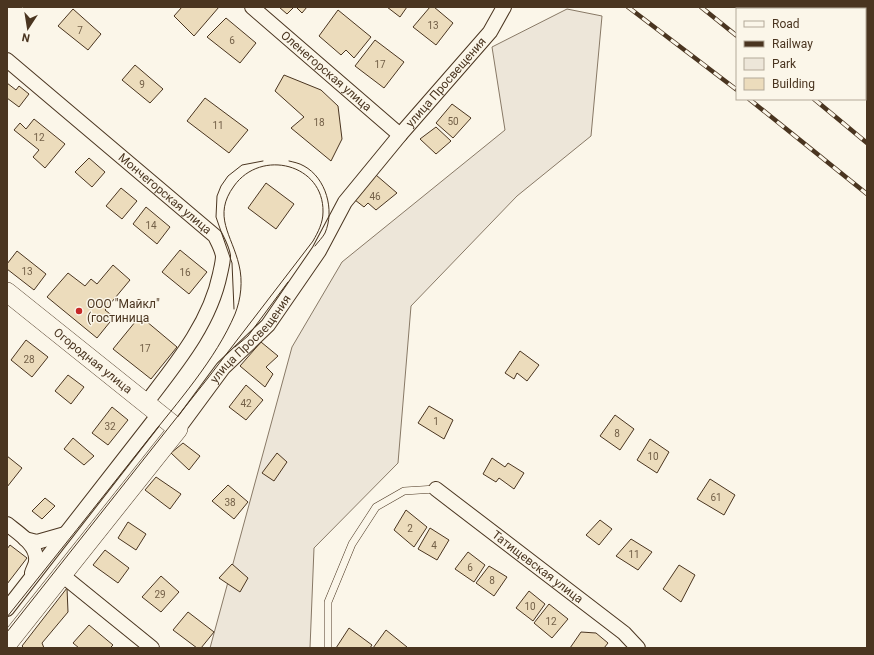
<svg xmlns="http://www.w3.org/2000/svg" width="874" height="655" viewBox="0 0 874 655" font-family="Roboto,sans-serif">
<rect width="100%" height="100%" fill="#fbf6e9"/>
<path fill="#ede6d9" stroke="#887966" d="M567,9L602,16L591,136L517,196L411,306L398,463L314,548L310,648H210L292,347L342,262L505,130L492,47Z"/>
<path fill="#ecdcbc" stroke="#4a3520" d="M182,7H219L194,36L174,16Z
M279,7H294L287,14Z
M296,7H307L302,13Z
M387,7H407L400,17Z
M430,7H434L453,23L436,45L413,27Z
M73,9L101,34L88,50L58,26Z
M338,10L371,37L354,58L346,50L341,55L319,36Z
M226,18L256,43L240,63L207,37Z
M375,40L404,62L384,88L355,66Z
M135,65L163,89L150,103L122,80Z
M284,75L321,90L338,106L342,139L331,161L291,128L304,117L275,91Z
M7,83L16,90L19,86L29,94L19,107L7,98Z
M205,98L248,130L229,153L187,121Z
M452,104L471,118L453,138L436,123Z
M34,119L65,144L45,168L33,157L39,150L14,130L20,123L26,129Z
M436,127L451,141L436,154L420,139Z
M89,158L105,172L92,187L75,172Z
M376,175L397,193L376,210L368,203L364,207L355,200Z
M266,183L294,204L276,229L248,208Z
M121,188L137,201L122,219L106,206Z
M146,207L170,227L157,244L133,224Z
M180,250L207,272L189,294L162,272Z
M17,251L46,274L34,290L7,269V264Z
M113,265L130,280L105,310L114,317L97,338L47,297L68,273L85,286L91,279L97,284Z
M140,316L177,347L151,379L113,349Z
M26,340L48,357L32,377L11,360Z
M261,342L278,356L266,367L273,374L265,387L240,366Z
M520,351L539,365L527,381L517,373L514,379L505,373Z
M68,375L84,387L71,404L55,391Z
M246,385L263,400L246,420L229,407Z
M429,406L453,420L444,439L418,423Z
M112,407L128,420L108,445L92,433Z
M615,415L634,429L620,450L600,436Z
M73,438L94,456L84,465L64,449Z
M650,439L669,452L657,473L637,460Z
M183,443L200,456L189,470L171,453Z
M277,453L287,462L274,481L262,473Z
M7,456L22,468L7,487Z
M492,458L505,467L508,463L524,473L514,489L499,478L496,482L483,474Z
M156,477L181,494L170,509L145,490Z
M710,479L735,495L724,515L697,499Z
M228,485L248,502L234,519L212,501Z
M45,498L55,506L42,519L32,511Z
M406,510L427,527L414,547L394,530Z
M600,520L612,529L599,545L586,535Z
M128,522L146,534L136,550L118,538Z
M430,528L449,540L437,560L418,549Z
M631,539L652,552L638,570L616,556Z
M10,545L27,558L7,584V549Z
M105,550L129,568L118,583L93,565Z
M468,552L485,565L474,582L455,569Z
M232,564L248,578L240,592L219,578Z
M679,565L695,575L681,602L663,589Z
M489,566L507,577L494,596L476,583Z
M161,576L179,592L161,612L142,597Z
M67,588L68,612L42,643L44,648H24L22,646Z
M529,591L545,604L533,621L516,608Z
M549,604L568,619L552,638L534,623Z
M188,612L214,632L201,648H197L173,630Z
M89,625L113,645L110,648H79L73,643Z
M349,628L372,645L370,648H336Z
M386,630L407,647L406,648H373Z
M581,632L596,633L608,643L604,648H570Z"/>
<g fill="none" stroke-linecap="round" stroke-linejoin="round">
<defs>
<path id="lane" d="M328,648V602L352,544L376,507L404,491L436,489"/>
<g id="street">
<path id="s1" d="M252,7L400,135"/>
<path id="s2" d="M7,60L215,236C218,242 222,249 223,256C223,262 221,269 220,274C210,323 176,364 146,403"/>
<path id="s3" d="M178,429L223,368L268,325L319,251L345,202L400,135L490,32L504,7"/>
<path id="s4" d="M436,489L624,633L638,648"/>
<path d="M7,524C18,533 38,545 36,561C36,565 33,569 32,573"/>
<path d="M25,539L37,542L65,534"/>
<path d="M62,575L152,648"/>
<path d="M7,609L159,414"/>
</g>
<g id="secondary">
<path id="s5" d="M7,292L178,429L7,644"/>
</g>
</defs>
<use href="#lane" stroke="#4a3520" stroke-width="8"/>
<use href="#street" stroke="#4a3520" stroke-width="16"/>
<use href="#secondary" stroke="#4a3520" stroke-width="20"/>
<use href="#lane" stroke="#fbf6e9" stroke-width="7"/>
<use href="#street" stroke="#fbf6e9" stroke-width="14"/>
<use href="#secondary" stroke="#fbf6e9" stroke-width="19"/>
<path stroke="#4a3520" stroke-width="1" d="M289,161C293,162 299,163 304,166C326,178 335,210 325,233C323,237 318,242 315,246
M234,309L232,263L216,217L217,196L221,186L228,176L242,165L263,161
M235,347L248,336L288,282
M7,617C54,559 100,500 147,441C177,403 216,359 235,314C241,299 243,281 239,265C232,235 212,216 234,186C261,148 324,164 323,212C323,223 318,232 313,241L208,378L7,632"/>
<defs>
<path id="rail" d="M628,7L737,90
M701,7L737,36
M749,99L867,194
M814,99L867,143"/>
</defs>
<use href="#rail" stroke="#4a3520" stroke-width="4.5"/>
<use href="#rail" stroke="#fbf6e9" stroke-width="3" stroke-dasharray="9" stroke-linecap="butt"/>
</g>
<circle fill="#c62828" stroke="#fbf6e9" stroke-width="1.5" cx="79" cy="311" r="4"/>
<g text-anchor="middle" stroke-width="3" stroke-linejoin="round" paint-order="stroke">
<g font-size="10" fill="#725f47">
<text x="433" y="29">13</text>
<text x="80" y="34">7</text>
<text x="232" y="44">6</text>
<text x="380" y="68">17</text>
<text x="142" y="88">9</text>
<text x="453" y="125">50</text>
<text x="319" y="126">18</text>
<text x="218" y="129">11</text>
<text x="39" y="141">12</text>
<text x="375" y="200">46</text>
<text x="151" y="229">14</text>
<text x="27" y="275">13</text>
<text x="185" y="276">16</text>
<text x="145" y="352">17</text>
<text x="29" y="363">28</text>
<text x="246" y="407">42</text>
<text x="436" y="425">1</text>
<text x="110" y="430">32</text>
<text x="617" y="437">8</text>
<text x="653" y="460">10</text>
<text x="716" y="501">61</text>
<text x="230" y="506">38</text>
<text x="410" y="532">2</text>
<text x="434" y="549">4</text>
<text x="634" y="558">11</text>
<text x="470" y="571">6</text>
<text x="492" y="584">8</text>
<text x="160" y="598">29</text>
<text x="530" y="610">10</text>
<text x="551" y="625">12</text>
</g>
<g font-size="12" fill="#4a3520" stroke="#fbf6e9">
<text dy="4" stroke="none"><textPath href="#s1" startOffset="98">Оленегорская улица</textPath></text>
<text dy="4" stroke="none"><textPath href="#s3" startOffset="440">улица Просвещения</textPath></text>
<text dy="4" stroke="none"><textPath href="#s2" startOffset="207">Мончегорская улица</textPath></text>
<text dy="4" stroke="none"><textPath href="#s3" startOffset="116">улица Просвещения</textPath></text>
<text dy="4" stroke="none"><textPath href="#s5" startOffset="110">Огородная улица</textPath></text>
<text dy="4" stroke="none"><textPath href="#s4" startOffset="128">Татищевская улица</textPath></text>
</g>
<g font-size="12" fill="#4a3520" stroke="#fbf6e9" text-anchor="start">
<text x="87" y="308">ООО "Майкл"<tspan x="87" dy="14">(гостиница</tspan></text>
</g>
</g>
<rect width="874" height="655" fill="none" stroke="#4a3520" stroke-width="16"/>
<rect x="736" y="8" width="130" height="92" fill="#fbf6e9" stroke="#b4a999"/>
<rect x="744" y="21" width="20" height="6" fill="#fbf6e9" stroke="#b4a999"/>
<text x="772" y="28" font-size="12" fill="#4a3520">Road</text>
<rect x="744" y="41" width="20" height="6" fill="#4a3520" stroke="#b4a999"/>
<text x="772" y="48" font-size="12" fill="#4a3520">Railway</text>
<rect x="744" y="58" width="20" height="12" fill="#ede6d9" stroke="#b4a999"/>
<text x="772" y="68" font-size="12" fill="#4a3520">Park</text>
<rect x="744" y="78" width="20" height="12" fill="#ecdcbc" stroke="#b4a999"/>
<text x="772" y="88" font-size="12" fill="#4a3520">Building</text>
<g transform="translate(28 28) rotate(192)" stroke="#fbf6e9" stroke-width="3" paint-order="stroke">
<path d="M0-3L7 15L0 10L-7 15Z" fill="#4a3520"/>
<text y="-6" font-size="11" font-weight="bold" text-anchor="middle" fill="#4a3520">N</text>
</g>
</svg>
